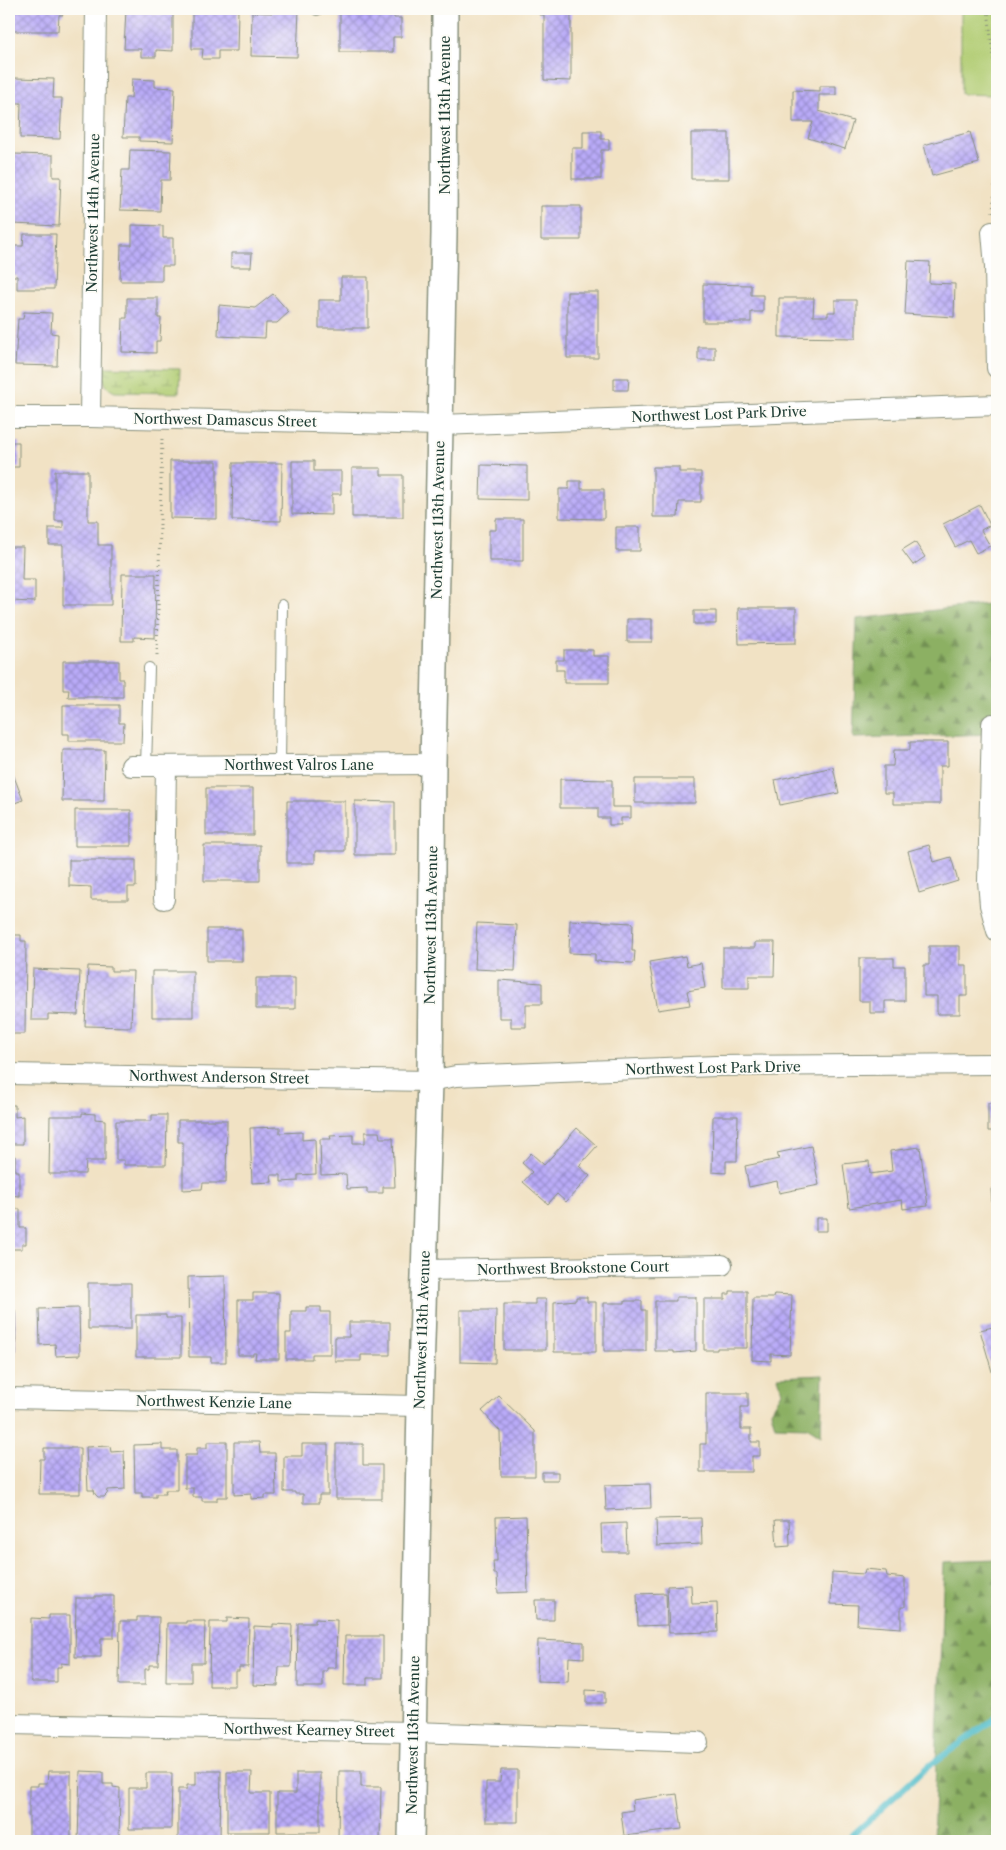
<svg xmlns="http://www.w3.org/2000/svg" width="1006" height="1850" viewBox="0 0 1006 1850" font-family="'Libre Caslon Text',serif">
<defs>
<pattern id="forest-firs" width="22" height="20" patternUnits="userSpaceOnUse" patternTransform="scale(1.25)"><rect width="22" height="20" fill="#8cb064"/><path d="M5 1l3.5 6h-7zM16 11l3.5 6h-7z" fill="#729053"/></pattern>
<pattern id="wetland-marsh" width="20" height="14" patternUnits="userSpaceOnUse" patternTransform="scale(1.25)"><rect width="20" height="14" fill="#b1cc72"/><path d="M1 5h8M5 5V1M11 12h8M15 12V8" fill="none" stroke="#8fa75e"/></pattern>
<pattern id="building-cross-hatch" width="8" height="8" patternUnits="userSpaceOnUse" patternTransform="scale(1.25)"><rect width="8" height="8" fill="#b9aaf8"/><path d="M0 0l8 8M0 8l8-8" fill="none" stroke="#968cca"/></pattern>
</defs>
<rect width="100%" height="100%" fill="#fdfcf7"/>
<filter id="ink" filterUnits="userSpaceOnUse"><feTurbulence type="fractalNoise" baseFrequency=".02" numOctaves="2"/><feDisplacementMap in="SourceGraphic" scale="10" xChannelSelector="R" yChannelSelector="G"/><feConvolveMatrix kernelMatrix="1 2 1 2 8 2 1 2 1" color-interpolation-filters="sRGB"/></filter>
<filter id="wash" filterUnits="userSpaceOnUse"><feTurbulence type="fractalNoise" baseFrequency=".0096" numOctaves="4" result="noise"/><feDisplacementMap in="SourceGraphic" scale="20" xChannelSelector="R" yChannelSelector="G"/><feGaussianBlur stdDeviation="1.12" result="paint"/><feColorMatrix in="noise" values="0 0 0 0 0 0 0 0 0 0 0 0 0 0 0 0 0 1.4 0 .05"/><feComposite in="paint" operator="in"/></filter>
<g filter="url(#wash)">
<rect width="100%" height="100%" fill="#f1e2c4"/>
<path fill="#b1cc72" stroke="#688453" d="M961,9H997V198L992,197L995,95L961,94Z"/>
<path fill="url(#forest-firs)" stroke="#56764c" d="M997,603V734L853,738L857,619Z
M823,1375L821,1436L807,1427L775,1426L771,1411L782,1392L778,1377Z
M997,1560V1841H933L944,1562Z"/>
<path fill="url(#wetland-marsh)" stroke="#688453" d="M103,367L180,369L179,393L115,392C103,387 103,378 103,367Z"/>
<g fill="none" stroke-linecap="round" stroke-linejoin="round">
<path stroke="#4ebbc8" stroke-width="6" d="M846,1841L926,1768L997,1717"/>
</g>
<g id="blocks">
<path fill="url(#building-cross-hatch)" d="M9,9H63V15H59L58,31H9Z
M126,9H153V14H173V51L156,50V57H141V49H124Z
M192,9H203V11H217V9L238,11L237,51H218V59H202L203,49H192Z
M272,9H299L297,57L251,56L252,12L272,13Z
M539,9H571V81L544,80V15H539Z
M340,10H394V18H401V37H393V52H340Z
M15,78L54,79L53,98H62L60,139L20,138L21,103H14Z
M132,79L155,80V87L175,88L173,142L139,141V137H123L125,98H131Z
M820,86H836V95H819V111L853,121L845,149L808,138L813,122H793V90L820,91Z
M583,131H601V139H609V150H601V179H572V148H583Z
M970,132L979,163L932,176L924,145Z
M691,133H729V179H691Z
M130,150L171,151L170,180H161L160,211L120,210L122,170H129Z
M14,154L53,155V177H61L59,226L12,224Z
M541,206H581V240H541Z
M132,225L163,226V238H173V266H162V281H120L121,245H132Z
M24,234H56L54,289H17V276H11L12,246H23Z
M231,253H252L251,267H231Z
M908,261L930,262L929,283L955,284L954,317L905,314Z
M341,277H368V328H319V300H341Z
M703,284L751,285V295H763V312H751V322H703Z
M567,292H598V358H567Z
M273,294L289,312L277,323H266L265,338L218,336L219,305L255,308Z
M127,298H158V318H161L160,341H156V353L122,352L123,318H127Z
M779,298H814L813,316H828V312H835V300H856V338L779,337Z
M24,312L52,313L51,333L58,334L57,366L15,365L18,319H23Z
M698,347H715V360H698Z
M614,378H629L628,390H614Z
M9,442H19V467H9Z
M170,461H217V519L170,518Z
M292,461H314V471H341V494H332V515L292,514Z
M233,463H282L281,521L232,520Z
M481,465L527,466V500L480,499Z
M653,467H679V472H701V502H679L678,517H653Z
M352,468H381V475H403V517H352Z
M55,471H88V521H98V545H111V605H63V545H49V528H63V521H55Z
M569,481H581V489H604V519L559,518V489H569Z
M980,505L990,525L981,530L990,546L976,553L969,540L955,547L943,524Z
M496,519H523V561H489V530H496Z
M616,527H640V551H616Z
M915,542L925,557L913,565L902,550Z
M9,547H23L22,580H35V602L9,601Z
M122,574H156L155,638L134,637V641H121Z
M738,608H796V643L739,644Z
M694,611H716V624H694Z
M627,619H652V642H627Z
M564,650H593V656H609V683H564V670H556V660H564Z
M63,661H119V679H123V697H68L69,690H63Z
M63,705H119V723H124L123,741H69V734H63Z
M910,742H948V766H940V804H893V793H884V766H893L894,750H910Z
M63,750H105L104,801H62Z
M833,767L839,793L780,805L775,780Z
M13,774L23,800L9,805V776Z
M560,779L612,780V807H631V818H621V825H609V818H598V808H560Z
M635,779H695V803H635Z
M206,788H253V835H206Z
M287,801H345V851H315V863H287Z
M355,801L395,802V855H355Z
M75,810H131V846H75Z
M204,845H260V881H204Z
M929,845L934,862L951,857L958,881L919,893L908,851Z
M69,860H136V887H128V900H91V887L69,886Z
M570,920L633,923L632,951H635L634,963L595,961V954L569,953Z
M477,923L517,925L515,971L475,969Z
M207,929H242V961H207Z
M9,935H21V941H26L25,1034H9Z
M755,942H775L774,976H749V988H723V948H755Z
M929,946H960V965H967V996H960V1014H937V996H924V965H929Z
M685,956L687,966L701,963L705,988L687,991L690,1005L658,1010L649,962Z
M859,958H894V966H905V1001H885V1013H870V1001H859Z
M88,966L111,967V971H133L131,1027L85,1026Z
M33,969L80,971L78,1015L48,1014V1020H31Z
M152,971H193V1017H152Z
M256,978H295V1009H256Z
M499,980L542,983V1004H526V1027H511V1018H499Z
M988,1103H997V1131H988Z
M9,1105H15V1117L23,1116V1144H9Z
M82,1113L95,1114V1119L105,1120V1161H86L85,1174H49L50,1116H82Z
M152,1115H167L166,1165H124V1160H116V1121H152Z
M713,1116H738L737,1161H726V1173L712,1172Z
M178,1120H227L226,1183H203L202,1189L183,1190V1142H178Z
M280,1127V1133L302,1132V1140L315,1139L316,1174L298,1175V1181L281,1182V1175H271L272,1182L252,1183L250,1128Z
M577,1128L597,1146L579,1166L590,1176L566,1202L557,1194L548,1204L523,1182L532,1172L522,1163L531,1153L544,1165Z
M365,1132H379L380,1138H393L395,1187H383V1193H367V1188L347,1189L346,1174L321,1175L320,1139H331L330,1136L353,1135V1143H365Z
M811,1146L819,1185L779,1193L777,1181L749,1187L745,1166L779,1159L777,1153Z
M920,1147L928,1206L903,1209L902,1200L849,1208L843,1164L869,1161L870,1174L892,1171L890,1151Z
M9,1156H15V1171H19V1196L9,1195Z
M997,1188V1217H993L991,1189Z
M9,1209H20V1228H26V1244H22V1249H9Z
M816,1218H827V1231H816Z
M9,1273H12L11,1309H9Z
M225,1276L226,1362H211V1357H189L188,1277Z
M88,1283H131V1329H88Z
M730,1291H747V1348H717V1350H704V1299H725V1294H730Z
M253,1293H279V1359H255L256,1353H253V1355H238V1300H253Z
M774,1294L792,1295L790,1355L771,1354V1361L752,1360L753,1298H773Z
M576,1297H587V1302H596V1352H554V1302L576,1300Z
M676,1297H696V1351L674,1353V1351H655V1301H676Z
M535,1299H546V1350H504V1304H535Z
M625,1301H642V1310H646V1351H604V1303H625Z
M306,1307H321V1312H330V1354H312V1359H286V1333H291V1311H306Z
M79,1308L80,1355L56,1356L55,1344L40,1345L39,1309Z
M9,1310H15L16,1356H9Z
M460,1310H496L495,1363L460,1362Z
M136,1315H166V1318H181V1357H136Z
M349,1322H390V1355H361V1361H335V1337H349Z
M997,1326V1389L980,1330Z
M706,1393H748V1407H741V1429H751V1442H760V1456H752V1472H700V1444H706Z
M499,1396L535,1431V1476H501L500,1431L482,1411Z
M207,1442H227V1497H217V1501H202V1497H193V1488H185V1455H197V1448H207Z
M234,1442H259L260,1453H275L276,1495H265V1498L251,1499V1494L234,1495Z
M162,1444V1450H177V1490H165L166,1494H156V1497H142V1493H135L134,1445Z
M302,1444H328V1495H319V1503H303V1494H295V1492H284V1456H302Z
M336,1444H363V1465H382V1499H336Z
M110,1446L111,1452L124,1451L125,1489L108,1490L107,1494L104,1497H98L95,1494L94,1490H88L86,1447Z
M44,1448H80V1494H39L40,1459H44Z
M542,1472H558V1480H542Z
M650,1484L651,1508L606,1510L605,1485Z
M526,1516L528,1592L498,1593L497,1574H494L493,1561H497L496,1517Z
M701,1518L702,1544L657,1546L656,1519Z
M775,1520H789L790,1546L777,1547Z
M626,1523L627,1552H602L601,1524Z
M865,1569L886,1571L887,1576L905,1578V1607H901V1628L857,1625L858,1605L831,1604L832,1572L864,1574Z
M691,1585L692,1604L717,1603L718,1632L669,1633L667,1586Z
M666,1593L667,1625L638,1626L637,1594Z
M95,1596H114V1638H101V1657H75L76,1598H95Z
M535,1600H554V1620H536Z
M49,1615H70V1664L61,1663V1667H57V1682H31V1618L49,1619Z
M137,1617H159L158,1665H149V1669H145V1685H119L120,1621H137Z
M227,1618L249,1619L248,1667H239V1671H235V1686H209L210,1622H227Z
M315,1619L337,1620L336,1668H327V1671H323V1687H297L298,1623H315Z
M186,1621H205L204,1663H191V1682H166L167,1623H186Z
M273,1624L292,1625L291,1667H279L278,1686L253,1685L254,1626L273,1627Z
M345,1636H383V1678H367V1685H344Z
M538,1640L584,1642V1658L569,1657L568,1682L537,1681Z
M586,1690L605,1691V1703H586Z
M501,1770H518V1822H486V1782H500Z
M48,1771H71V1841H29V1786H38V1783H47Z
M80,1771L103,1772V1784H113V1787L120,1788L119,1841H78Z
M196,1771H221L220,1841H178V1789H187V1785H196Z
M339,1771H361V1787H381L380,1841H338Z
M227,1772H252L251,1793H270V1832H227Z
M146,1773H172L171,1829H129V1788H146Z
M296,1773H320V1832H277V1793H296Z
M677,1794L682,1829L624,1836L621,1812L633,1810L632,1800Z"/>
</g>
</g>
<g filter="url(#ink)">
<use href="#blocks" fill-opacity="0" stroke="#88907c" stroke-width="1"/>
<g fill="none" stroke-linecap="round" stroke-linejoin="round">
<defs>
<path id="service" d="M316,9L317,10
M280,765L282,605
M146,766L149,668"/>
<path id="minor" d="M992,232L995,267L997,368
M9,417H90L440,425L997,405
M90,417L96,9
M992,724L988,881L990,905L997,931
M131,766L433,764
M164,899L166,766
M9,1074L430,1081L456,1076L716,1066L997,1064
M424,1270L722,1265
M9,1398L420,1406
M9,1724L413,1732L698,1742"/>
<path id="tertiary" d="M411,1841L420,1406L430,1081L433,764L444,234L445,9"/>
</defs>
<use href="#service" stroke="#88907c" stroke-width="12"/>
<use href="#minor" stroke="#88907c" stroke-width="22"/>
<use href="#tertiary" stroke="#88907c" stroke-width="28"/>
<path stroke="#88907c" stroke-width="3" stroke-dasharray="1 4" stroke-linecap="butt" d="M988,9L993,57L997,73
M993,212L997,163
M157,655L162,438"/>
<use href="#service" stroke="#fff" stroke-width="10"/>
<use href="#minor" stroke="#fff" stroke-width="20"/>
<use href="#tertiary" stroke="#fff" stroke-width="25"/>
</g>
</g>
<g text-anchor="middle" stroke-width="4" stroke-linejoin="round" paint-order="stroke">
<g font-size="14" fill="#1f3d34" stroke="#fdfcf7">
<text transform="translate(445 115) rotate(-90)" y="5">Northwest 113th Avenue</text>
<text transform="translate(93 213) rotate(-89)" y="5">Northwest 114th Avenue</text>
<text transform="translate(719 414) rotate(-2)" y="5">Northwest Lost Park Drive</text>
<text transform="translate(225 420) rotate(1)" y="5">Northwest Damascus Street</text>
<text transform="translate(438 520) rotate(-89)" y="5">Northwest 113th Avenue</text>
<text x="299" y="770">Northwest Valros Lane</text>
<text transform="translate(431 925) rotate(-89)" y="5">Northwest 113th Avenue</text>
<text transform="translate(713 1068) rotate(-1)" y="5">Northwest Lost Park Drive</text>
<text transform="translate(219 1077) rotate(1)" y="5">Northwest Anderson Street</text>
<text transform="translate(573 1268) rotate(-1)" y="5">Northwest Brookstone Court</text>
<text transform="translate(422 1330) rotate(-88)" y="5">Northwest 113th Avenue</text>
<text transform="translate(214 1402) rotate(1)" y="5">Northwest Kenzie Lane</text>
<text transform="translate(309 1730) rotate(1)" y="5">Northwest Kearney Street</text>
<text transform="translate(413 1735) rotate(-89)" y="5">Northwest 113th Avenue</text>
</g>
</g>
<rect width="1006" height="1850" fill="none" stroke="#fdfcf7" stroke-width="30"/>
</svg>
